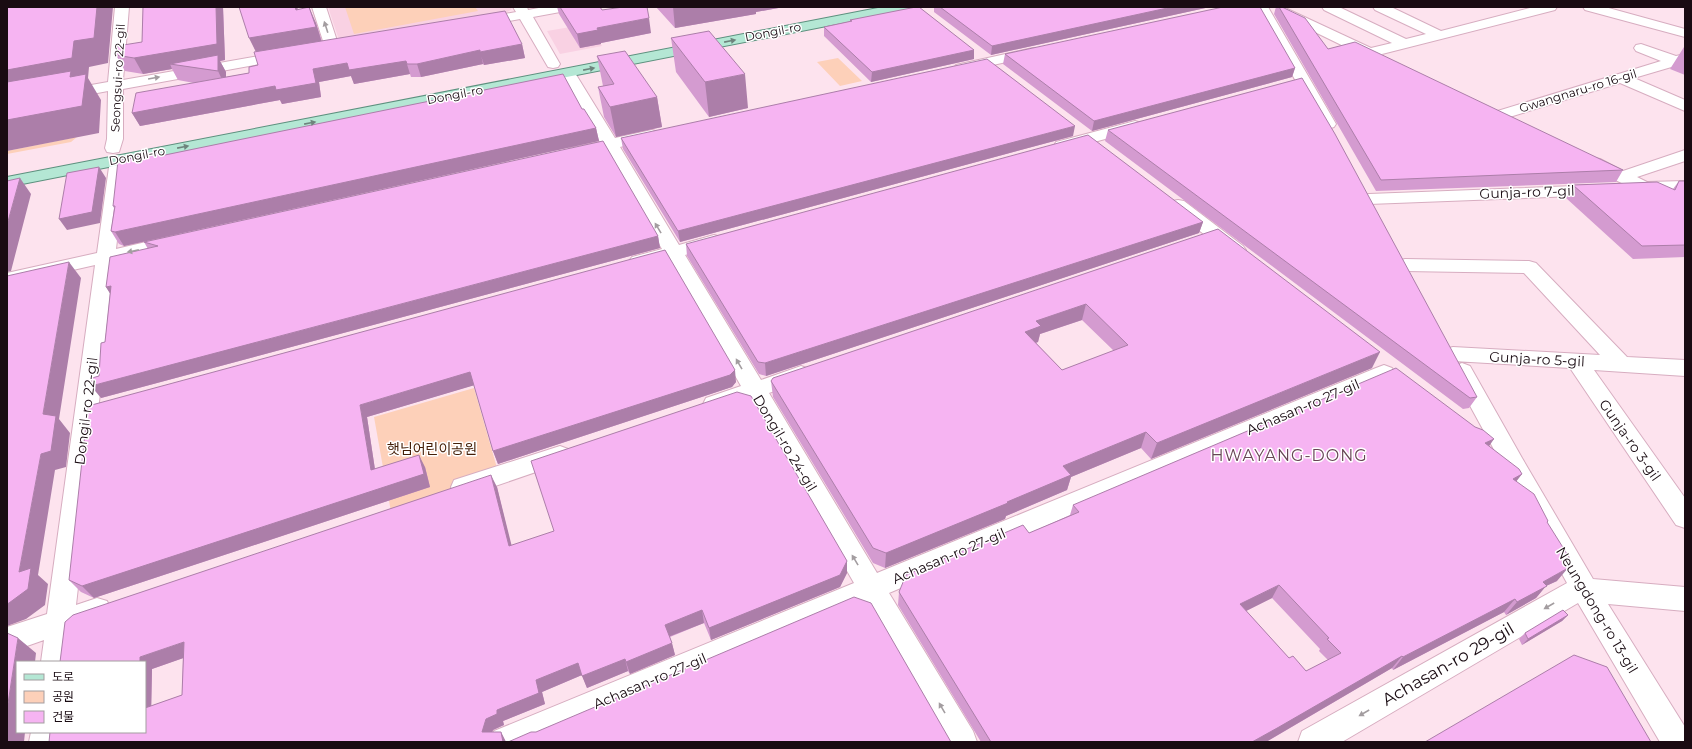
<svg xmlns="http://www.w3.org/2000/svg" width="1692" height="749" viewBox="0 0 1692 749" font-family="Montserrat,'Noto Sans KR',sans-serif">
<rect width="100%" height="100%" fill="#fde3ee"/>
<path fill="#f9d1e3" d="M328,7H510L512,9L504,14L347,40L338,37Z
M588,24L602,46L560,54L547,31Z"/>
<path fill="#fdd0b9" d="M345,7H475L478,11L354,34Z
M838,58L862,81L840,86L817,62Z
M77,137L71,142L7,154V151Z
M474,388L499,475L391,512L374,417Z"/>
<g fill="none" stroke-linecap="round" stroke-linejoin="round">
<defs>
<path id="minor" d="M115,7H129L123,80L287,51L292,52L294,55L292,58L287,59L123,89V139L119,152L113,153L107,152L105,148L107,139L108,91L7,110V100L108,82Z
M312,7H326L339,47L337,50L332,51L327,50L325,47Z
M513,7H527L528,10L544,7H573L571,10L533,17L560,64L558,67L553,68L548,67L520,19L478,27L473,26L471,23L473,20L478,19L516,12Z
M1254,7H1268L1336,124L1334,127L1328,129L1322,127L1320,124Z
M1283,7L1371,48L1392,43L1324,10L1322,7H1339L1406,39L1426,34L1375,10L1373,7H1391L1441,31L1534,7H1557L1555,10L1382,54L1383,56L1381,59L1376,60L1364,56L1278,14L1276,11L1278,8Z
M1583,7H1605L1685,29V37L1585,10Z
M1641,44L1676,56L1685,54V63L1634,78L1685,100V111L1620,83L1503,119L1497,121L1491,119L1489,116L1491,113L1661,61L1636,51L1634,48L1636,45Z
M1033,48L1038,49L1040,52L1038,55L961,72L956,71L954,68L956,65Z
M568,69L573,70L575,73L615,138L652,130L658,132L660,135L658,138L620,147L679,245L714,235L721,237L723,241L721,245L685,255L761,380L801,366L809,369L812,374L809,379L769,393L877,573L1376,368L1384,365L1392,368L1395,373L1392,378L889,593L973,731L977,742H945L865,603L541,742H490L494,731L854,583L749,400L714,412L706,410L703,404L706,398L741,386L668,259L639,267L632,265L629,261L632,257L662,249L605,150L576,157L570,156L568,152L570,148L600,142L561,73L563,70Z
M1135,121L1141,123L1143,126L1141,129L1062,151L1056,150L1054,146L1056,142Z
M1685,150V161L1637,177L1647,182L1685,181V191L1645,193L1632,192L1630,187L1588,167L1586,163L1588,159L1594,158L1600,159L1623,171Z
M118,155L124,156L126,160L116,249L176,235L183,237L185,241L183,245L115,261L76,605L97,598L107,601L111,610L107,619L73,630L69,662H41L44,640L7,653V627L47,614L95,265L7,285V273L97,253L110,160L112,156Z
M1600,185L1606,186L1609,190L1606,194L1600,195L1369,204L1363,203L1360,199L1363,195L1369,194Z
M1178,200L1184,201L1243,246L1246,250L1243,254L1236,256L1229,254L1172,209L1169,205L1172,201Z
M1405,259L1529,261L1536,263L1627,357L1685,360V376L1594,370L1685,498V528L1676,525L1570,368L1453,361L1445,359L1442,354L1445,349L1453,347L1600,355L1524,273L1405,271L1398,269L1395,265L1398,261Z
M1462,363L1470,366L1522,458L1593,579L1685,587V611L1608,604L1685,727V742H1660L1578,603L1342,742H1298L1302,731L1567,583L1451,371L1454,366Z
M560,446L568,449L572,455L568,461L463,497L454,494L451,487L454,480Z
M31,732H61L59,742H29Z"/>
<path id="primary" d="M883,7H910L908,10L903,11L7,187V177Z"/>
</defs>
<use href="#minor" stroke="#d7adc0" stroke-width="2"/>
<use href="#primary" stroke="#5d907e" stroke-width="2"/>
<use href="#minor" fill="#fff" fill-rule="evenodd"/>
<use href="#primary" fill="#b4e7d4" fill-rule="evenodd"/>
</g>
<path fill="#d49bd0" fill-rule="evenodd" d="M143,7H223L225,60L220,61L226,72V77L249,73L258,65L256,52L239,7H297L298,9L316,23L322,41L522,44L525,58L484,65L483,64L421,77H411L410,74L354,84L351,76L319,82L321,97L282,104L280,100L140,126L132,113L194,83L178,80L172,69L143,74L125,71L116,55L142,42Z
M557,7H600L602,10L651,33L601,43V44L580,48L559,14Z
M656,7H784L756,12V14L675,28Z
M934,7H1210L991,55L934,12Z
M1276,7H1282L1328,49L1623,170L1616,182L1376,191L1274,14Z
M850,20L974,50V59L871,82L824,36V27L850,22Z
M671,38L748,108L709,117L676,72Z
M1684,47H1685V75L1670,69Z
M1005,54L1295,68L1292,77L1092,131L1003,64Z
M597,56L657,97L662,127L616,137L604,117L598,87L603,86Z
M582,109L596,128L599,141L124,246L119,244L111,231L114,208L113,206L162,155Z
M1108,130L1477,397L1469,408L1463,409L1105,141Z
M1073,136L680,242L623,149L621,138Z
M1679,181H1685V257L1633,259L1566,198L1573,185L1673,189Z
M1203,222L1199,233L766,376L759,374L687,256L686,244Z
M1218,229L1372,368L1151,459L1141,448L1071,477L1067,490L1006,516L1005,519L885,568L873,563L773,397L771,381ZM1082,320L1114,351L1062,370L1036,343L1038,342L1040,334Z
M658,236L660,248L101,398L99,376L105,342L110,293L106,287L148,249L144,242Z
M665,250L736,382L732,387L498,464L493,451L474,385L367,417L375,469L425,467L430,487L94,598L81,592L69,580Z
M1489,446L1522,474L1516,481L1548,521L1547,522L1557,581L1546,586L1536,598L1506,615L1504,612L1393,670L1392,668L1266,742H981L898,605L899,592L1070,515L1073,505ZM1272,598L1320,649L1319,651L1328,660L1306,671L1289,658L1246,611Z
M497,487L511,546L847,573L840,587L711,640L704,623L670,637L675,655L630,674L628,671L587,688L582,675L542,692L545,704L503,721L504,725L493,730L492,732H501L506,742H49L145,662ZM183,658L182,695L151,706L152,669Z
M1568,615L1562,621L1522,645L1519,639L1525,633Z"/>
<path fill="#ac7ea9" d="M97,7H113L108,63L89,67L88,78L101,100L99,133L7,151V70L74,41Z
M216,7H223L225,60L220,61L226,72V88L218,71L170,64L172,69L143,74L134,58Z
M295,7H297L302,26L296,10Z
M309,7L316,23L322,43L257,54L249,38Z
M673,7H784L756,12V14L675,28Z
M1172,7H1210L991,55L992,46Z
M649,18L651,33L601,43V44L580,48L577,34L597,28Z
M522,44L525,58L484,65L480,52Z
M480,50L483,64L421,77L417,64Z
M974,50V59L871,82L872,72Z
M406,61L410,74L354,84L351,76L319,82L321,97L282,104L280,100L140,126L132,113L313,69L347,63Z
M1295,68L1292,77L1092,131L1094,121Z
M745,74L748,108L709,117L705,82Z
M657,97L662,127L616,137L610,107Z
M1075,126L1073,136L680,242L678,231Z
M596,128L599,141L124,246L115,232Z
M99,167L106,178L100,223L67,230L59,219Z
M20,178L31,194L11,271L7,272V225Z
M1203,222L1199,233L766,376L765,363Z
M658,236L660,248L101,398L91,386Z
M69,262L81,278L59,419L70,433L66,467L55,470L38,575L48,584L45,605L26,619L7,626V604L19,572L41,454L43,414Z
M111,286L114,300L106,287Z
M1086,304L1082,320L1040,334L1038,342L1023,347L1025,332L1036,321Z
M1380,352L1372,368L1151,459L1157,443Z
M735,370L736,382L732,387L498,464L493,451Z
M470,372L475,385L367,417L377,483L371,470L360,405Z
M1146,432L1141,448L1071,477L1067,490L1006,516L1005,519L885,568L886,553L1007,502L1063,466Z
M1494,439L1485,452V443Z
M419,455L425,467L430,487L94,598L82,586Z
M1522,474L1512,487L1513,479Z
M491,475L497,487L515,559L509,546Z
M847,561V573L840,587L711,640L709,628Z
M1568,568L1557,581L1546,586L1536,598L1506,615L1517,602L1543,582Z
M1279,585L1272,598L1234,617L1240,604Z
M1515,599L1504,612L1393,670L1403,657Z
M702,610L704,623L668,637L665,625Z
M1568,615L1562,621L1522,645L1528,639Z
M18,638L36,653L35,662H17V732H25L24,742H7V710Z
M184,642L195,654L152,669L151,722L145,717V662H140V657Z
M672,643L675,655L630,674L626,662Z
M1402,656L1392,668L1271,739L1266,742H1252Z
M625,659L628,671L587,688L582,676Z
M578,663L582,675L542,692L545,704L503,721L504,725L493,730L489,742L482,732L486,719L497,710L536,680Z
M501,732L506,742H503Z"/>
<path fill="#f6b4f2" stroke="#ac7ea9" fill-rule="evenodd" d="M7,7H97L94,38L74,41L72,58L7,70Z
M143,7H216L217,44L134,58L116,55L117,46L142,42Z
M239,7H295L296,10L309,7L316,27L249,38Z
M560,7H600L602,10L623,7H647L649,18L597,28L598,30L577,34Z
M916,7H919L974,50L872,72L824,27L852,21L850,20Z
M940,7H1172L992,46Z
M1223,7H1260L1295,68L1094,121L1005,54Z
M1279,7H1282L1305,18L1328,49L1355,42L1623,170L1381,180Z
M505,11L522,44L480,52V50L417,64H407L406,61L349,70L347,63L313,69L316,83L276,90L275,86L132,113L136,93L249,73V67L258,65L254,52Z
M709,31L745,74L705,82L671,38Z
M625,51L657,97L610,107L598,87L614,84L597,56Z
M218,55V71L170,64Z
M987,59L1075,126L678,231L621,138Z
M71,71L70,77L86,74L82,106L7,120V82Z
M563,74L582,109H584L596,128L115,232L111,231L115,206H113L118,161L122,160L160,152V156L233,141Z
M1302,78L1335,134L1477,397L1470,398L1108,130Z
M1088,135L1203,222L765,363L758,362L686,244Z
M603,141L658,236L91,386L92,378L99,376L101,343L105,342L111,286L106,287L110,257L158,246L144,242Z
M99,167L92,212L59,219L67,173Z
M20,178L7,225V181Z
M1679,181H1685V245L1642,246L1573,185L1657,182L1675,190Z
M1218,229L1380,352L1157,443L1146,432L1063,466L1071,475L1007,502L1008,503L886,553L873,548L771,381L773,378ZM1086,304L1128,345L1062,370L1025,332L1041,326L1036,321Z
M665,250L735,370L730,375L493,451L470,372L360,405L371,470L419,455L424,474L82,586L69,580L88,406Z
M69,262L43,414L56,416L51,451L41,454L19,572L31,568L28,589L9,603L7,604V276Z
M1396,368L1475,427L1483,430L1494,439L1485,443L1519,469L1522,474L1513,479L1534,494L1548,521L1547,522L1569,557L1568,568L1543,582L1547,586L1517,602L1515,599L1403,657L1402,656L1279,727L1252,742H991L899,592L906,575L1023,525L1029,533L1079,512L1073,505ZM1279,585L1329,638L1327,639L1341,653L1306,671L1293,656L1289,658L1240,604Z
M737,392L751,396L847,561L840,575L709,628L702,610L665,625L672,643L626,662L625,659L582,676L578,663L536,680L539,693L497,710V714L486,719L482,732H501L503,742H49L50,732H145V708L182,695L184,642L140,657V662H60L65,622L73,615L491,475L509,546L554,531L531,461Z
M854,597L871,603L951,742H508L531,732H536Z
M1563,610L1568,615L1528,639L1525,633Z
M7,633L18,638L7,710Z
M1574,655L1607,667L1651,742H1425Z"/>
<defs><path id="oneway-solid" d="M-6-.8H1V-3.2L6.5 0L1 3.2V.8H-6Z"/></defs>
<g fill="#a39da0">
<use href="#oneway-solid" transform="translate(326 27) rotate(-108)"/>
<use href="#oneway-solid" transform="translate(154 78) rotate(-10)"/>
<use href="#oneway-solid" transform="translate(658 228) rotate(-121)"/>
<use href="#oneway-solid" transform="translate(133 251) rotate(168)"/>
<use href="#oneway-solid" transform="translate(739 364) rotate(-120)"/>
<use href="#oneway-solid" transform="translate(855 560) rotate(-121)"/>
<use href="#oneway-solid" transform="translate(1549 606) rotate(150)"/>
<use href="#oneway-solid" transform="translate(942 708) rotate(-120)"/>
<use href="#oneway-solid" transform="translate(1364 713) rotate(150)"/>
</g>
<g fill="#6e847d">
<use href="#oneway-solid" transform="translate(730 41) rotate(-11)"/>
<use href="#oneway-solid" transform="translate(589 69) rotate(-11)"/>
<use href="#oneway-solid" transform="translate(310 123) rotate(-11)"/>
<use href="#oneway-solid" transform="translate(183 147) rotate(-11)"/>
</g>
<g text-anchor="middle" stroke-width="3" stroke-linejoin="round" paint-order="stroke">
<g font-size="12" fill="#190b12" stroke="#fff">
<text transform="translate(773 32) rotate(-11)" y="4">Dongil-ro</text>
<text transform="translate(118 78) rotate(-87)" y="4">Seongsui-ro 22-gil</text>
<text transform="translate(1578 91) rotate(-17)" y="4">Gwangnaru-ro 16-gil</text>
<text transform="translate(455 95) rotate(-11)" y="4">Dongil-ro</text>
<text transform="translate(137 156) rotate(-11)" y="4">Dongil-ro</text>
</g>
<g font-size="14" fill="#190b12" stroke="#fff">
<text transform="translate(1527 192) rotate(-2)" y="5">Gunja-ro 7-gil</text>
<text transform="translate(1537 359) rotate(3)" y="5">Gunja-ro 5-gil</text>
<text transform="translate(1303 407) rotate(-23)" y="5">Achasan-ro 27-gil</text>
<text transform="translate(86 411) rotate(-83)" y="5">Dongil-ro 22-gil</text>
<text transform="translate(1630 440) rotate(55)" y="5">Gunja-ro 3-gil</text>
<text transform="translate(785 443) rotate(59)" y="5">Dongil-ro 24-gil</text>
<text transform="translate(949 556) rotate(-23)" y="5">Achasan-ro 27-gil</text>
<text transform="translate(1597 610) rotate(59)" y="5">Neungdong-ro 13-gil</text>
<text transform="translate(650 681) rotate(-23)" y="5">Achasan-ro 27-gil</text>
</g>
<g font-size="14" fill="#441e07" stroke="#fff">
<text x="432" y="454">햇님어린이공원</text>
</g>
<g font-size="16" letter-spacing="1" fill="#674455" stroke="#fff">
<text x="1289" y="461">HWAYANG-DONG</text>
</g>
<g font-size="17" fill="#190b12" stroke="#fff">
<text transform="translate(1448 664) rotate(-30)" y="6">Achasan-ro 29-gil</text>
</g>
</g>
<rect width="1692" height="749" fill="none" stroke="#190b12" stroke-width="16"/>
<rect x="16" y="661" width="130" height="72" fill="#ffffff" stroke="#a39da0"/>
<rect x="24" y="674" width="20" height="6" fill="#b4e7d4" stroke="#a39da0"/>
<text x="52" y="681" font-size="12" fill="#190b12">도로</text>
<rect x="24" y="691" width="20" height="12" fill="#fdd0b9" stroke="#a39da0"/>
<text x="52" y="701" font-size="12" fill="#190b12">공원</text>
<rect x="24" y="711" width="20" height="12" fill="#f6b4f2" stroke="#a39da0"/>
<text x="52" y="721" font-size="12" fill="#190b12">건물</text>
</svg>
